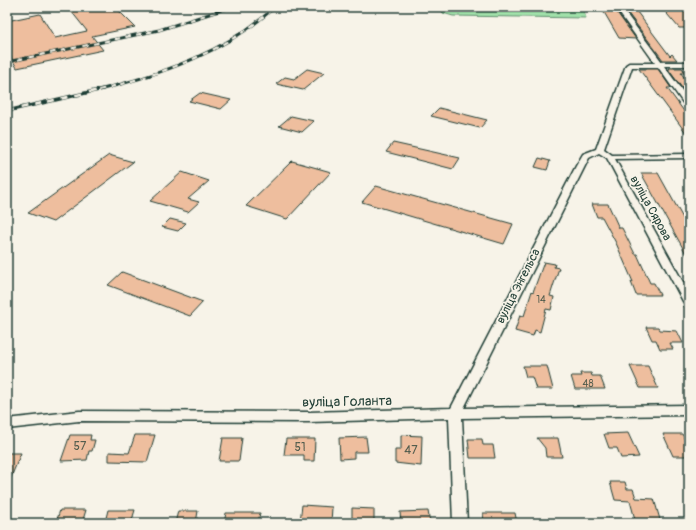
<svg xmlns="http://www.w3.org/2000/svg" width="696" height="530" viewBox="0 0 696 530" font-family="Pangolin,sans-serif">
<rect width="100%" height="100%" fill="#f7f3e8"/>
<filter id="ink" filterUnits="userSpaceOnUse"><feTurbulence type="fractalNoise" baseFrequency=".025" numOctaves="2"/><feDisplacementMap in="SourceGraphic" scale="8" xChannelSelector="R" yChannelSelector="G"/><feConvolveMatrix kernelMatrix="1 2 1 2 8 2 1 2 1" color-interpolation-filters="sRGB"/></filter>
<g filter="url(#ink)">
<path fill="#a0e0a9" stroke="#608e6e" d="M440,7H582L586,18L453,16L443,13Z"/>
<path fill="#eebe9e" stroke="#1f3d34" d="M95,7H115L135,27L92,36L103,50L17,68L7,50V21L40,14L55,38L87,31L71,11Z
M601,7H613L636,39L619,38Z
M661,7H689V28H679Z
M624,8H634L670,56L672,54L677,60H663Z
M669,68H682L686,73H681L689,84V88H682L668,69H670Z
M307,69L324,73L303,90L276,84L285,77L294,79Z
M639,69H658L671,88H667L689,118V137Z
M200,93L231,100L221,109L189,101Z
M439,108L487,120L480,128L431,116Z
M291,116L300,118L314,121L302,132L279,126Z
M393,143L460,158L453,169L386,152Z
M109,155L133,162L53,222L28,213Z
M539,158L550,161L547,170L535,167Z
M292,161L331,172L287,219L246,206Z
M182,172L209,181L188,199L199,202L188,212L150,201Z
M641,173H658L684,220H687L689,225V259Z
M376,186L513,224L504,244L362,202Z
M592,204H608L619,228H622L635,254H637L650,283H654L660,295H636L631,282H633L616,243L602,217H597Z
M170,219L186,223L178,231L162,227Z
M544,262L555,264L554,267L559,268L550,296L554,297L551,310L546,309L540,332L535,330L533,336L515,331L520,315L524,316L532,291L533,292Z
M122,272L203,302L190,316L108,285Z
M646,327H658L660,330L677,331L683,343H670L673,349H660L656,340H652Z
M523,366H547L553,389H536L532,377H526Z
M630,366H648L658,388H640Z
M580,373H591L592,376H600L605,389H575L571,376H581Z
M628,433L639,457L621,458L617,448H609L604,434Z
M663,434H682L689,448V456H673Z
M70,435H91L90,440H95L92,451H89L87,460L61,461Z
M135,435H155L147,462L109,461V452L129,453Z
M401,435L422,436L421,466L395,463V450H401Z
M366,437L368,452H354V458L340,459L339,438Z
M223,438H242L239,461H219Z
M537,438H558L562,457H546L545,448Z
M286,439H315L314,461H304V455H284Z
M468,439H482L483,445H493L495,458H470Z
M7,453H21L7,487Z
M610,482H625L627,489H633L636,498L654,499L661,523H636L630,501L615,500Z
M302,505L332,507L331,523L300,522Z
M352,508L374,509V523H352Z
M60,510H86L82,523H56Z
M108,510H135L131,523L105,522Z
M178,511H198L196,523H175Z
M428,511L430,523H401L400,512Z
M226,513H260L258,523H224Z
M483,513H515L517,523H484Z"/>
<g fill="none" stroke-linecap="round" stroke-linejoin="round">
<defs>
<path id="minor" d="M615,7H621L662,62H689V66H664L689,100V107H686L658,67H632L604,149L612,155L689,154V158L615,159L689,293V307L685,306L684,303L607,158L599,153L589,158L464,408L689,405V415L462,418L467,523H453L449,418L309,422L79,421L7,429V419L79,411L309,412L451,408L576,166L583,154L596,149L626,65L629,63H655Z"/>
</defs>
<use href="#minor" stroke="#1f3d34" stroke-width="3"/>
<use href="#minor" fill="#f7f3e8" fill-rule="evenodd"/>
<defs>
<path id="rail-far1" d="M7,62L159,30L231,7
M99,90C150,77 202,60 246,30C256,23 266,15 275,7"/>
<path id="rail" d="M7,111L103,89"/>
</defs>
<use href="#rail-far1" stroke="#1f3d34" stroke-width="3"/>
<use href="#rail" stroke="#1f3d34" stroke-width="3.5"/>
<use href="#rail-far1" stroke="#f7f3e8" stroke-width="2" stroke-dasharray="5.5" stroke-linecap="butt"/>
<use href="#rail" stroke="#f7f3e8" stroke-width="2.5" stroke-dasharray="7" stroke-linecap="butt"/>
</g>
</g>
<g text-anchor="middle" stroke-width="3.5" stroke-linejoin="round" paint-order="stroke">
<g font-size="10" fill="#535d4e">
<text x="541" y="303">14</text>
<text x="588" y="387">48</text>
</g>
<g font-size="12" fill="#1f3d34" stroke="#f7f3e8">
<text transform="translate(651 208) rotate(61)" y="4">вуліца Сярова</text>
<text transform="translate(518 286) rotate(-63)" y="4">вуліца Энгельса</text>
</g>
<g font-size="12" fill="#535d4e">
<text x="80" y="450">57</text>
<text x="300" y="451">51</text>
<text x="411" y="454">47</text>
</g>
<g font-size="14" fill="#1f3d34" stroke="#f7f3e8">
<text transform="translate(347 401) rotate(-1)" y="5">вуліца Голанта</text>
</g>
</g>
<rect width="696" height="530" fill="none" stroke="#f7f3e8" stroke-width="24"/>
<rect x="12" y="12" width="672" height="506" fill="none" stroke="#1f3d34" stroke-width="1.5" filter="url(#ink)"/>
</svg>
